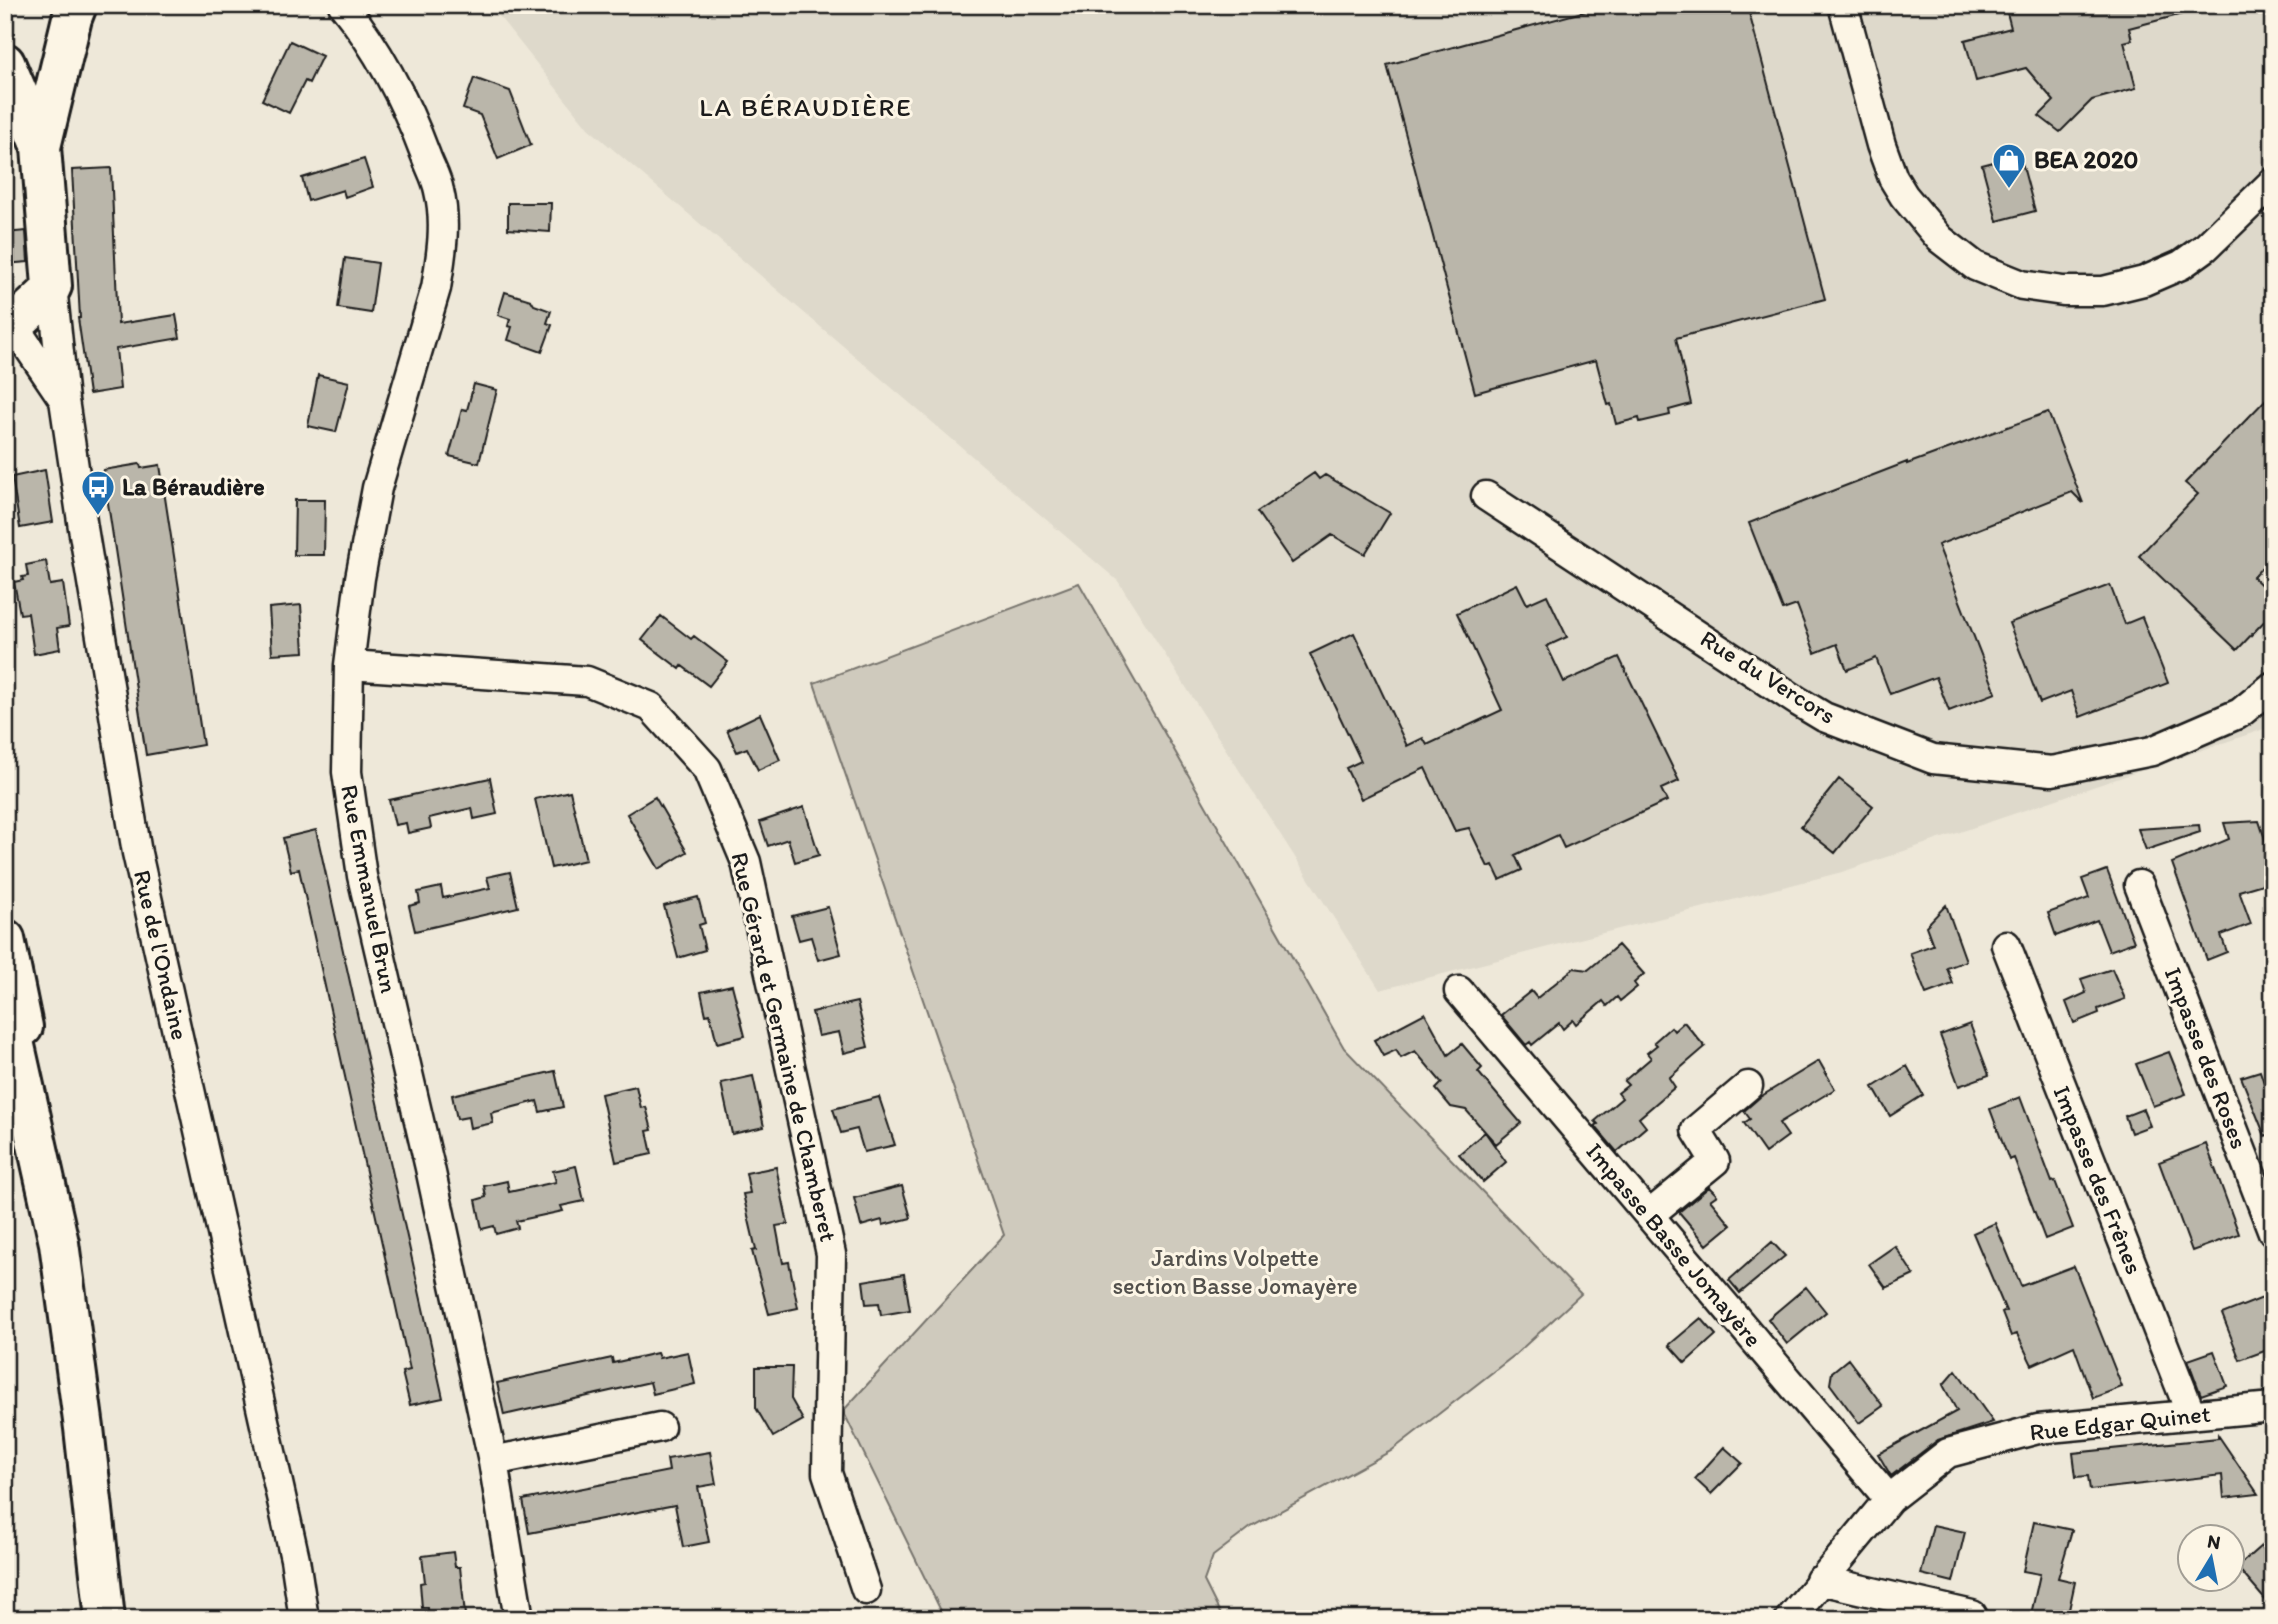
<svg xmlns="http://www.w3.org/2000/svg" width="2278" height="1624" viewBox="0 0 2278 1624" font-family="Itim,sans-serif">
<rect width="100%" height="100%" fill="#eee8d9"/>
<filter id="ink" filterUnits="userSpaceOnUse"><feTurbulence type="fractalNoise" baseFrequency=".0143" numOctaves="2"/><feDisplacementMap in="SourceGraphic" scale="14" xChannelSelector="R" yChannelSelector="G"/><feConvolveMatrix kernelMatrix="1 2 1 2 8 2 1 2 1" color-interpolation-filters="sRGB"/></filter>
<g filter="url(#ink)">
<path fill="#ded9cb" d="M490,5H2273V726L1842,872L1380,990L1118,581L588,128Z"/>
<path fill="#cfcabd" stroke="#76736c" stroke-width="2" d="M1079,583L1344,1048L1581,1294L1516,1354L1391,1451L1251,1527L1213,1556L1204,1581L1223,1619H945L843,1411L1004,1235L814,683Z"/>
<path fill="#bab6aa" stroke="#1c1c1c" stroke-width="2" d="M1608,5H1747L1825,299L1676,338L1691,404L1669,410L1670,415L1640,422L1639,418L1616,424L1611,404L1608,405L1596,360L1475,393L1387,65Z
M2005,5H2189L2190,12L2129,28L2132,40L2124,42L2136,88L2092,100L2060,132L2039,116L2054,101L2026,68L1976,81L1965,40L2011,28Z
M290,41L322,56L309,83L305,81L289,113L262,100Z
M474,78L510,91L531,145L498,159L480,115L463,109Z
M2020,155L2035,211L1997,221L1982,165Z
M364,159L373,187L345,197L343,190L308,201L302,178Z
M111,168L118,324L176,315L180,338L116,349L120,389L89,394L78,318H80L72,170Z
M508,203H551L550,232L508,229Z
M26,231L28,262L5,264V233Z
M345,258L378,263L371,313L338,308Z
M505,292L531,300L534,305L551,311L547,323L552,325L542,352L508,340L512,327L508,326L510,319L498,315Z
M318,375L349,382L336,432L308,426Z
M474,384L497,390L479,463L449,456L462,409L467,410Z
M2273,392V556L2253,577L2273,596V612L2237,650L2139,556L2198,494L2185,483Z
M2048,412L2083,503L2072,492L1938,545L1996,693L1949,711L1936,677L1890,694L1876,658L1847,670L1837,644L1815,653L1797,605L1783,610L1749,523L1907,462V464Z
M140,464L141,468L160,465L203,745L146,755L103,470Z
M45,470L53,522L20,528L12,477Z
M1314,473L1319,479L1325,475L1390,513L1365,554L1332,535L1292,563L1257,512Z
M295,500H325L324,555H294Z
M46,561L50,585L63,583L69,626L57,628L60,649L34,654L28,613L20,614L14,582L23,580L22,577L28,576L26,565Z
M1517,584L1527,604L1547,595L1567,637L1547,646L1564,682L1619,657L1679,781L1661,789L1667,801L1564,848L1558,835L1515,855L1522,870L1500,880L1493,865L1488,867L1469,828L1455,831L1425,768L1361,799L1346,768L1361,761L1310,654L1354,633L1407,746L1423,738L1427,745L1502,710L1457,613Z
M2110,585L2125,624L2142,617L2168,683L2080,717L2071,691L2040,703L2009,623Z
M301,605L304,652L272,654L269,608Z
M661,616L691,639L694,636L728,662L709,686L682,666L680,669L642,640Z
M760,714L780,760L758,770L747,748L737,752L727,730Z
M490,778L497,814L474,819L472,808L429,818L431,828L408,833L406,823L395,825L389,800Z
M1839,779L1873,806L1835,853L1801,826Z
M570,791L586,860L551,868L535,799Z
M655,797L687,852L659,869L627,814Z
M804,807L819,855L795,862L788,839L768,846L760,822Z
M2259,821L2269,851L2273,849V881L2239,891L2251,924L2221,935L2227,952L2207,960L2172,863L2229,839L2224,823Z
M2199,825L2200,832L2146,850L2138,829Z
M316,830L443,1398L410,1405L402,1372L410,1370L299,869L291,871L283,838Z
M2107,870L2134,942L2109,951L2097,920L2056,936L2048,913L2089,898L2082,879Z
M510,872L518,907L415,931L409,906L420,903L418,892L441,887L443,898L490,888L487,877Z
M698,897L705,923L699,925L705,950L678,958L664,906Z
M1946,905L1966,961L1947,968L1953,984L1926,994L1910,953L1933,945L1926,926Z
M828,907L841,954L818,960L811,937L799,940L792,916Z
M1618,945L1644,974L1634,983L1637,987L1620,1001L1617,997L1607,1006L1603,1001L1576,1024L1573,1020L1563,1029L1559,1023L1532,1045L1530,1042L1526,1045L1501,1015L1531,991L1537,998L1574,968L1588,970Z
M2112,969L2125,999L2098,1009L2099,1013L2074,1023L2066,1002L2086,993L2081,979Z
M732,985L745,1036L717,1043L710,1014L706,1015L701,992Z
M857,1002L868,1047L844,1053L839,1032L818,1036L812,1012Z
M1425,1013L1448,1055L1462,1044L1482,1068L1478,1072L1521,1123L1496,1144L1466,1110L1451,1107L1436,1089L1442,1083L1415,1051L1401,1058L1396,1050L1383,1056L1374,1040Z
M1684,1022L1705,1047L1669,1078L1675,1087L1639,1118L1646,1127L1617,1152L1595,1126L1598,1124L1595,1121L1622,1098L1618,1093L1628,1085L1624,1081L1651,1058L1647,1053L1657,1045L1654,1042L1671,1027L1674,1031Z
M1970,1024L1989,1075L1959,1086L1940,1035Z
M2169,1052L2186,1094L2153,1106L2136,1064Z
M1819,1061L1835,1089L1779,1123L1788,1136L1765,1153L1744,1123L1750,1119L1744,1111L1760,1097Z
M1907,1066L1923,1095L1890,1116L1873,1087Z
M555,1071L563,1107L540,1112L537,1101L491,1113L493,1123L470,1128L468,1117L457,1119L452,1095Z
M2260,1071L2273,1110V1133L2265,1136L2241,1077Z
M753,1076L764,1127L732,1134L721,1083Z
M636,1086L641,1108L646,1107L652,1130L647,1131L652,1154L616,1162L601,1094Z
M879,1097L895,1145L864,1152L857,1129L841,1133L833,1109Z
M2020,1097L2052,1182L2055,1181L2073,1228L2045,1239L2014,1158L2009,1160L1990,1109Z
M2143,1109L2150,1126L2131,1133L2125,1116Z
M1485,1132L1506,1162L1483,1182L1459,1154Z
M2206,1144L2239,1234L2192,1251L2159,1162Z
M576,1166L584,1201L561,1206L563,1211L516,1221L518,1228L496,1234L494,1226L482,1229L476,1200L486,1197L484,1186L507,1181L509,1192L556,1182L553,1171Z
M776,1167L788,1224L776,1226L783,1263L789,1262L798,1308L769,1314L752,1251L756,1250L743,1194L750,1193L746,1173Z
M902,1186L911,1218L883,1225L882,1220L861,1226L854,1198Z
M1709,1187L1717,1195L1710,1200L1731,1225L1707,1245L1679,1212Z
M1995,1223L2021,1286L2074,1266L2122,1387L2093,1398L2074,1346L2032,1365L2017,1334L2011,1336L2002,1313L2006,1311L1973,1233Z
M1772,1242L1785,1256L1740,1293L1729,1280Z
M1895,1246L1914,1275L1886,1288L1869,1264Z
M904,1274L910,1310L881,1315L879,1303L866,1304L863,1281Z
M1806,1287L1826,1312L1787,1344L1768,1319Z
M2265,1297L2273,1317V1348L2240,1360L2222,1314Z
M1701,1318L1716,1335L1685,1363L1669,1345Z
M2214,1351L2227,1386L2201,1395L2188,1360Z
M688,1352L695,1384L653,1394L650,1382L504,1415L497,1383L612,1358L613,1363L657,1353L659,1358Z
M1848,1359L1883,1406L1859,1423L1830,1384L1832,1372Z
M756,1367H792L791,1399L803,1420L773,1437L756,1408Z
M1956,1370L1993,1422L1938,1440L1891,1476L1878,1454L1957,1411L1943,1385Z
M2218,1435L2258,1494L2224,1498L2222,1475L2090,1490L2088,1476L2076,1477L2073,1453L2218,1438Z
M1724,1447L1742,1463L1711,1494L1695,1479Z
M710,1452L716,1484L698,1487L709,1542L683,1547L675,1505L529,1533L523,1500L669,1471L667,1459Z
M2034,1522L2072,1530L2058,1578L2075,1582L2067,1619H2030L2040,1574L2023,1571Z
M1933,1525L1965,1532L1953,1582L1921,1574Z
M2261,1546L2273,1560V1609L2237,1567Z
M453,1552L455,1567H460L465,1615L460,1616V1619H429L428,1608H422L420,1583L425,1582L422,1556Z"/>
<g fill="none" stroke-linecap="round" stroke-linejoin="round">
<defs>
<path id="street" d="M343,5C379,50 406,102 426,156C430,167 437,179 439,191C447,223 441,257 436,288L377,488L360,578L349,665L347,772L362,876L430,1168L493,1461L519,1619
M1843,5L1881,145L1893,178L1904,196L1940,239L1975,266L2022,285L2063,291H2103L2144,281L2181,265L2206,247L2273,182
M52,286L64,400L83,528L137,853L295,1559L304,1619
M5,334L22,338L62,397
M1486,496L1799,702L1824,717L1933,759L2052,771L2152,751L2240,713L2273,686
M349,665L587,681L651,707L707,769L746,862L831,1254L827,1473L866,1590
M2139,885L2273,1232
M2006,945L2191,1414
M1459,991L1889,1499
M1649,1215L1715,1161L1696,1130L1748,1086
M493,1461L660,1427
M1820,1580L1972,1615L1974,1619
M1790,1619L1889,1499L1948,1453L2038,1429L2273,1407"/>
<path id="secondary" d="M5,63L41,147L52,286L47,294L18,321L5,323
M41,147L72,18L77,5"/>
<path id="highway" d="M5,939L23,1027
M5,1001L59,1243L84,1428L105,1619"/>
</defs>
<use href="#street" stroke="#1c1c1c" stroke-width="33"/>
<use href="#secondary" stroke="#1c1c1c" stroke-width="44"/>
<use href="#highway" stroke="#1c1c1c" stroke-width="44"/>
<use href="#street" stroke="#fcf5e5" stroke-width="28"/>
<use href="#secondary" stroke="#fcf5e5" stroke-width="38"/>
<use href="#highway" stroke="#fcf5e5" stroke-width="38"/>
</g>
</g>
<defs>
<symbol id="shop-pin" viewBox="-11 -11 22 30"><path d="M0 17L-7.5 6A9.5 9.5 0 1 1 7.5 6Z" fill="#1f6fb2" stroke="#fcf5e5"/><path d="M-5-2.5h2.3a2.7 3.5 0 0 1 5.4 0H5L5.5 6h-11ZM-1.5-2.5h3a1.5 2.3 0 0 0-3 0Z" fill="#fff"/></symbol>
<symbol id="bus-pin" viewBox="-11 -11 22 30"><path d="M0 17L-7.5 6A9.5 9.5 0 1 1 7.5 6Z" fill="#1f6fb2" stroke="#fcf5e5"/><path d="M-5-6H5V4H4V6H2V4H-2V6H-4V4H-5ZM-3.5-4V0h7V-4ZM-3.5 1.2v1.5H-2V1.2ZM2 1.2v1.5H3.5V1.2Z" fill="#fff"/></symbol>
</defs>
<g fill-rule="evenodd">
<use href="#shop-pin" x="1990" y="141" width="38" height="52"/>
<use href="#bus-pin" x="79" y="468" width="38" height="52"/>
</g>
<g text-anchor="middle" stroke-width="6" stroke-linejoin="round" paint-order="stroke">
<g font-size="24" font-weight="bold" fill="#1c1c1c" stroke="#fcf5e5" text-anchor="start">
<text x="2034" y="168">BEA 2020</text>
<text x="122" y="495">La Béraudière</text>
</g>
<g font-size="24" fill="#1c1c1c" stroke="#fcf5e5">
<text transform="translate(1768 677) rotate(32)" y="8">Rue du Vercors</text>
<text transform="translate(369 889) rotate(79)" y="8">Rue Emmanuel Brun</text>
<text transform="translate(161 955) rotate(77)" y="8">Rue de l'Ondaine</text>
<text transform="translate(784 1047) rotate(77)" y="8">Rue Gérard et Germaine de Chamberet</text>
<text transform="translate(2206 1058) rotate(69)" y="8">Impasse des Roses</text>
<text transform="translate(2098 1180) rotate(68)" y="8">Impasse des Frênes</text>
<text transform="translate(1674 1245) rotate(50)" y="8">Impasse Basse Jomayère</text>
<text transform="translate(2120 1423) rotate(-6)" y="8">Rue Edgar Quinet</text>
</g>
<g font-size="24" fill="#52504c" stroke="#fcf5e5">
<text x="1235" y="1266">Jardins Volpette<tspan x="1235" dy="28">section Basse Jomayère</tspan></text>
</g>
<g font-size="26" letter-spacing="2" fill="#1c1c1c" stroke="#fcf5e5">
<text x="806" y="116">LA BÉRAUDIÈRE</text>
</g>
</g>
<rect width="2278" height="1624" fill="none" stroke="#fcf5e5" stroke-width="28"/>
<rect x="14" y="14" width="2250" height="1596" fill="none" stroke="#1c1c1c" stroke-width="2.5" filter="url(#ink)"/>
<g transform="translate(2211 1558) rotate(10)"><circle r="33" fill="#fcf5e5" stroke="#a29e95" stroke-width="2"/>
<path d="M0-5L12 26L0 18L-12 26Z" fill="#1f6fb2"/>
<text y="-10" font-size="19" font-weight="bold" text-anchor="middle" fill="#1c1c1c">N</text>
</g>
</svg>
